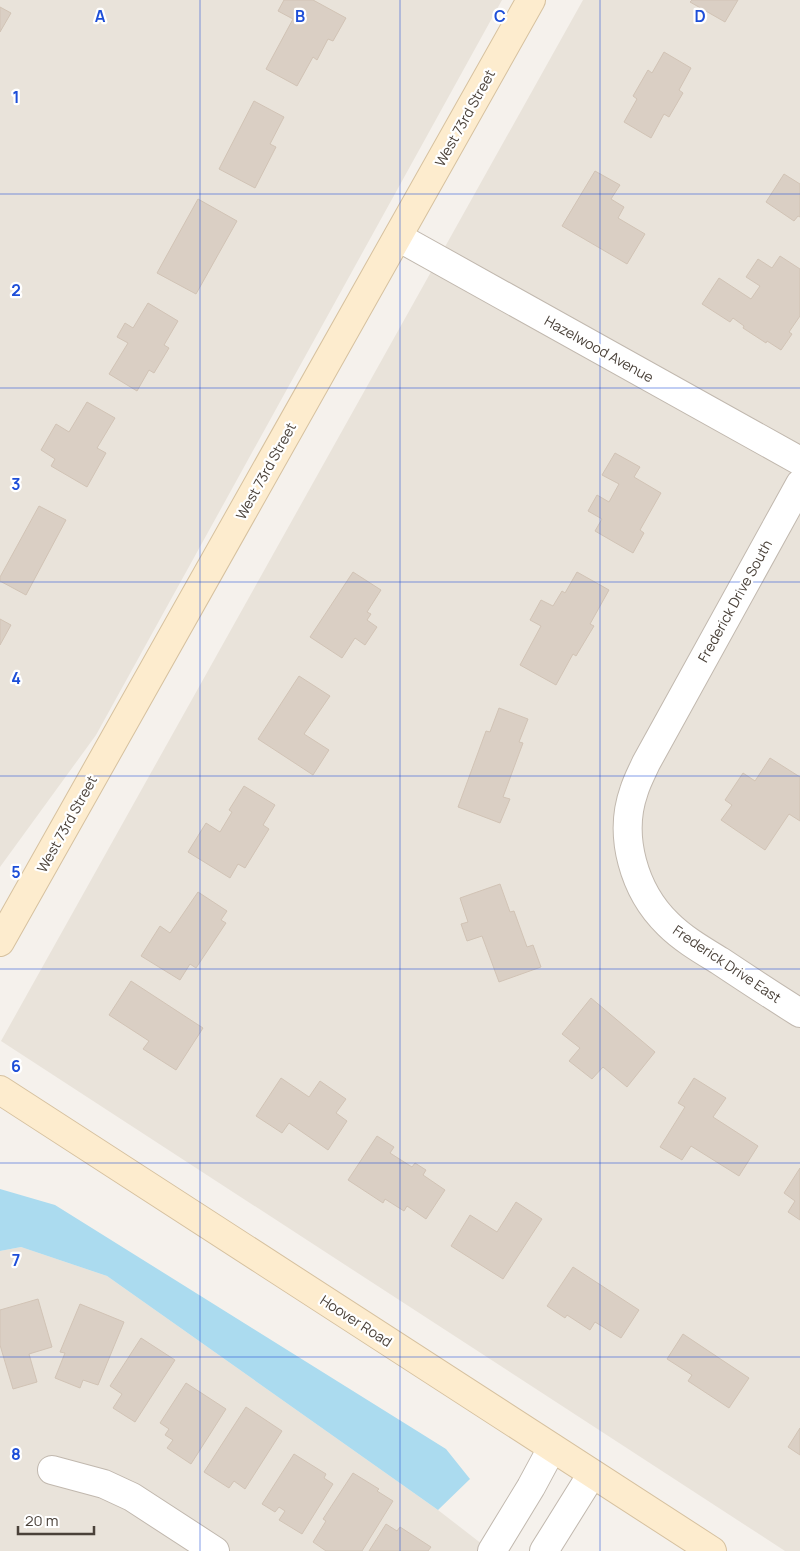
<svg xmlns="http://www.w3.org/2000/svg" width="800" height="1551" viewBox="0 0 800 1551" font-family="Manrope,sans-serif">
<rect width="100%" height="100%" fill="#f5f1ec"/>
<path fill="#e9e3da" d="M0,0H502L96,735L0,867Z
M583,0H800V1551H785L1,1041Z
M21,1247L107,1276L438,1510L491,1551H0V1251Z"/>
<path fill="#abdbef" d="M0,1189L55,1205L446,1449L470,1479L438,1510L107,1276L21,1247L0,1251Z"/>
<path fill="#dacfc4" stroke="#d1c3b5" d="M284,0H313L346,18L333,41L328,39L317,60L313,57L297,86L266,69L293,19L278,11Z
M692,0H738L725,22L690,2Z
M0,7L11,13L0,32Z
M664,52L691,68L679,90L683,93L669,117L664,114L651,138L624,122L637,99L633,96L648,70L652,73Z
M254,101L284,117L270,144L276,147L255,188L219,169Z
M595,171L620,185L611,199L624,207L618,218L645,234L627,264L562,226Z
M784,174L800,184V217L798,216L794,221L766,202Z
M198,199L237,221L196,294L157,273Z
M780,256L800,269V316L789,332L792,334L781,350L767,341L766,343L743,328L744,326L733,318L730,322L702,304L719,278L751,299L760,286L746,277L758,259L772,268Z
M148,303L178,321L164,345L169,348L154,373L149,370L137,391L109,374L128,343L117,337L125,323L133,328Z
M87,402L115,418L97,448L106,453L87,487L51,466L55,459L41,450L56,424L69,432Z
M615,453L640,467L634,477L661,493L640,530L644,533L633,553L595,531L602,519L588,511L597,495L609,502L619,484L602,475Z
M39,506L66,520L26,595L0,581V577Z
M353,572L381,590L367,612L371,614L367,620L377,627L365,645L355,638L342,658L310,637Z
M577,572L609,590L590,624L594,626L576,656L573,654L556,685L520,665L541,626L530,620L541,600L553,606L562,591L565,593Z
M0,619L11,625L0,645Z
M299,676L330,696L304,734L329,750L313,775L258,739Z
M499,708L528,719L519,742L523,743L503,797L510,799L500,823L458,807L486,731L490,732Z
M770,758L800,777V821L789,814L765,850L721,820L732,805L725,800L743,773L755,781Z
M244,786L275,805L263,825L269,829L245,868L238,864L230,878L188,852L206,823L220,832L232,812L229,810Z
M500,884L510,912L514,911L527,947L533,945L541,967L499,982L482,936L467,941L461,924L468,922L460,898Z
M198,892L227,911L221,920L226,923L196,968L190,964L180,980L141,956L160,926L170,933Z
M131,981L203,1028L176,1070L143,1049L149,1041L109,1015Z
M591,998L655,1052L627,1087L603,1067L592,1079L569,1061L580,1048L562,1034Z
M281,1078L309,1097L320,1081L346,1099L336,1113L347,1121L328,1150L289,1123L282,1133L256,1116Z
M694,1078L726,1098L713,1117L758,1146L739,1176L691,1146L682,1160L660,1147L685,1107L678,1103Z
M377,1136L394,1147L390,1153L412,1167L415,1163L426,1170L423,1175L445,1190L426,1219L407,1206L404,1211L385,1199L383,1203L348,1180Z
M800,1168V1220L788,1212L795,1201L784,1193Z
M516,1202L542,1219L503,1279L451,1246L470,1215L497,1232Z
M573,1267L639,1310L621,1338L595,1322L590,1330L567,1315L565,1318L547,1306Z
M38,1299L52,1347L29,1354L37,1382L13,1389L0,1345V1310Z
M80,1304L124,1322L98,1385L83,1380L80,1388L55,1378L65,1353L60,1352Z
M683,1334L749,1378L729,1408L688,1381L692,1375L667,1359Z
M141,1338L175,1360L135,1422L113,1408L122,1394L110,1386Z
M186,1383L226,1409L191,1464L167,1448L173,1440L165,1435L169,1429L160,1423Z
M246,1407L282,1431L245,1489L234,1481L229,1488L204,1472Z
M800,1428V1455L788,1447Z
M294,1454L326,1474L324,1478L333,1484L302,1534L279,1520L285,1511L279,1507L275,1512L262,1504Z
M353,1473L379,1489L377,1491L393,1501L362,1551H326L313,1542L326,1521L323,1519Z
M386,1524L397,1531L400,1527L431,1547L428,1551H369Z"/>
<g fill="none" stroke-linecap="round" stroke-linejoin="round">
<defs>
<path id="street" d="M398,237L800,461
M800,484L646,763C642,772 637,781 634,791C618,836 634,891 668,924C683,939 702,950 720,961C747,979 773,996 800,1013
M52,1470L104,1484L132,1497L215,1551
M492,1551L531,1487L552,1448
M544,1551L592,1474"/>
<path id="secondary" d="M0,942L531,0
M0,1090L712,1551"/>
</defs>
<use href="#street" stroke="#c1b8ae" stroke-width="30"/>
<use href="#secondary" stroke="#d6c19f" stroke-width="30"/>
<use href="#street" stroke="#fff" stroke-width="28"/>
<use href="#secondary" stroke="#fdecce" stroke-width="28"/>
</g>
<path fill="none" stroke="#1d4ed8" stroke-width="1" stroke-opacity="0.55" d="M200,0V1551M400,0V1551M600,0V1551M0,194H800M0,388H800M0,582H800M0,776H800M0,969H800M0,1163H800M0,1357H800"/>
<g text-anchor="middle" stroke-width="4.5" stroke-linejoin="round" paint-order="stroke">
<g font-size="14" fill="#4a4139" stroke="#fff">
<text transform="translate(465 118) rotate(-61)" y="5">West 73rd Street</text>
<text transform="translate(599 349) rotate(29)" y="5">Hazelwood Avenue</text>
<text transform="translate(266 471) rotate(-61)" y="5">West 73rd Street</text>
<text transform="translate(735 601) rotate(-61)" y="5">Frederick Drive South</text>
<text transform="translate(67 824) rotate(-61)" y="5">West 73rd Street</text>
<text transform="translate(727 964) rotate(34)" y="5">Frederick Drive East</text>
<text transform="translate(356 1321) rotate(33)" y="5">Hoover Road</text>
</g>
</g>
<g font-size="16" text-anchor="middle" font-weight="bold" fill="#1d4ed8" stroke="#fff" stroke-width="4.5" stroke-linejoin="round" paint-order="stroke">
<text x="100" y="22">A</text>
<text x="300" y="22">B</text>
<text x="500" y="22">C</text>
<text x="700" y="22">D</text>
<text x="16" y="103">1</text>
<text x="16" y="296">2</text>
<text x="16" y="490">3</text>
<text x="16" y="684">4</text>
<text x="16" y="878">5</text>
<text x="16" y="1072">6</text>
<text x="16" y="1266">7</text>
<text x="16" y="1460">8</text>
</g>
<path d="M18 1526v8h76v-8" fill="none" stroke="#4a4139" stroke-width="2.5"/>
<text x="25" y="1526" font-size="15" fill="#4a4139" stroke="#ffffff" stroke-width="4" paint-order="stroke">20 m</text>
</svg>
